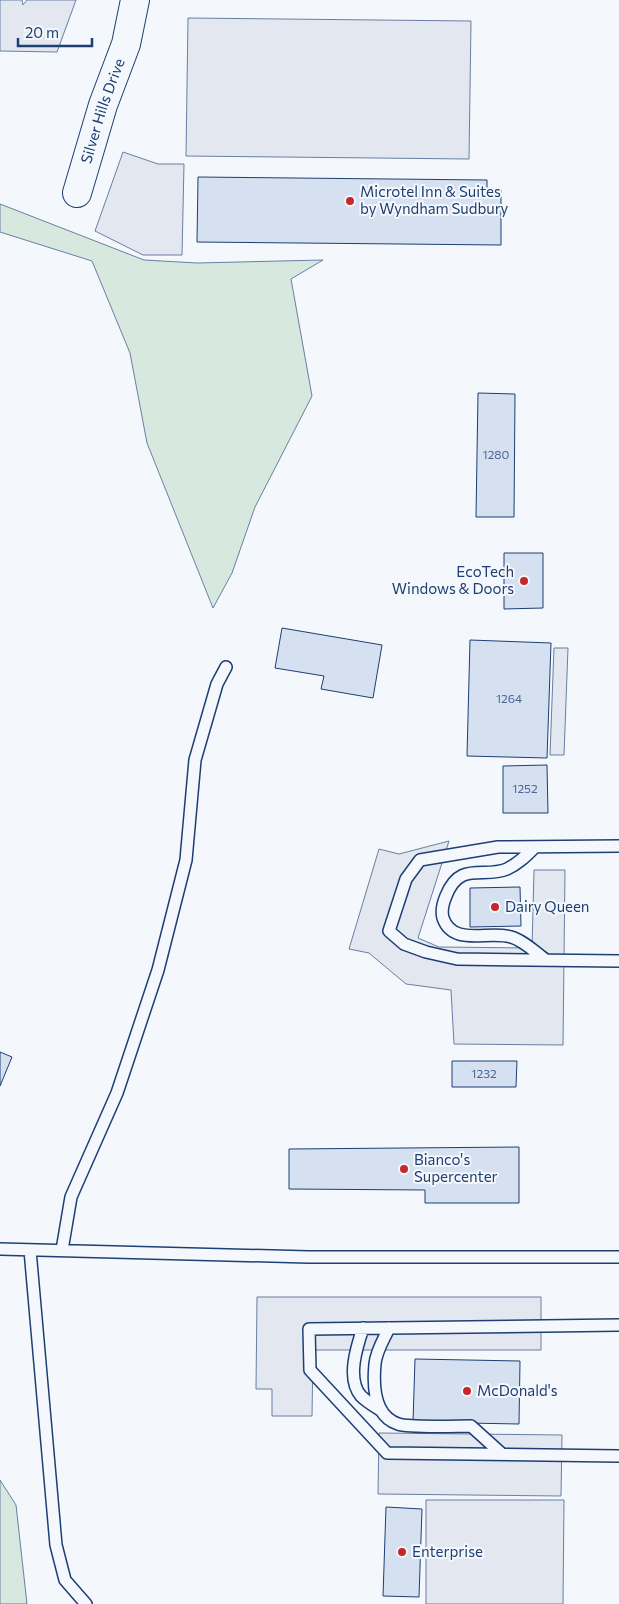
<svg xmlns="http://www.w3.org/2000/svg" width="619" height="1604" viewBox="0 0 619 1604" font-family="Commissioner,sans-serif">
<rect width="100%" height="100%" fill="#f4f7fb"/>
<path fill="#d7e8df" stroke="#687fa3" d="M0,204L144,260L197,263L323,260L291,279L312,396L255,507L232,573L213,608L147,443L130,353L92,261L0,232Z
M0,1480L16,1505L27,1604H0Z"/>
<path fill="#e3e8f0" stroke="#687fa3" d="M0,0H22L23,5L27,0H76L57,52L0,51Z
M188,18L471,21L469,159L186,156Z
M123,152L158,164H184L182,255H143L95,231Z
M554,648H568L564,755H550Z
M449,841L418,938L439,947L532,948L534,870H565L563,1045L454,1044L451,990L406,984L369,953L349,949L379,849L399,854Z
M257,1297H541V1350H313L312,1416H272V1389H256Z
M379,1433L562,1435L561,1496L378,1494Z
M426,1500H564L563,1604H426Z"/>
<path fill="#d5e0f0" stroke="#1d3f73" d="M198,177L487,180V189H501V245L197,242Z
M478,393L515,394L514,517H476Z
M504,553H543V608L504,609Z
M282,628L382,645L373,698L321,689L324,676L275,668Z
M470,640L551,643L547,758L467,756Z
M547,765L548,813H503V766Z
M520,887L521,926L470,927V888Z
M0,1052L12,1057L0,1086Z
M452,1061H517L516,1087H452Z
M519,1147V1203H425V1190L289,1189V1149Z
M415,1359L520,1361L519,1424L413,1422Z
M386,1507L422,1509L419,1597L383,1596Z"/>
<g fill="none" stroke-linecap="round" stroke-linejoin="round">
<defs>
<path id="lane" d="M619,846L498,847L420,860L406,879L389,931L404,944L426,952L457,959L619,961
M534,848C526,856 518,864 507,869C484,879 460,860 446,896C443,903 441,911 443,918C453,947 488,930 511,937C523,940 536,953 546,960
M0,1249L308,1257H619
M30,1250L56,1545L65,1580L86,1604
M62,1250L71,1197L117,1093L158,970L186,860L195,760L217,684L226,667
M619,1325L309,1329L310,1370L387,1453L619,1456
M363,1328C357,1346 346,1379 361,1396C366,1401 374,1406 380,1410
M389,1328C384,1339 376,1351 375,1364C373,1385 374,1416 398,1424C410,1428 456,1426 471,1426L502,1454"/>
<g id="secondary">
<path id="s1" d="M77,193L103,105L126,44L135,0"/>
</g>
</defs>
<use href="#lane" stroke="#1d3f73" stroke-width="14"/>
<use href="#secondary" stroke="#1d3f73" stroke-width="30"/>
<use href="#lane" stroke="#f4f7fb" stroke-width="11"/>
<use href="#secondary" stroke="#f4f7fb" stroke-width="28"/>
</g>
<g fill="#c62828" stroke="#f4f7fb" stroke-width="2">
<circle cx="350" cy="201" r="5"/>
<circle cx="524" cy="581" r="5"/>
<circle cx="495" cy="907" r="5"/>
<circle cx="404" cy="1169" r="5"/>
<circle cx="467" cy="1391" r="5"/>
<circle cx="402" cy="1552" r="5"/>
</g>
<g text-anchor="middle" stroke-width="4" stroke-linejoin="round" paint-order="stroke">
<g font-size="12" fill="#4b6792">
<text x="496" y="459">1280</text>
<text x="509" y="703">1264</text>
<text x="525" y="793">1252</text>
<text x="484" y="1078">1232</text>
</g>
<g font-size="15" fill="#1d3f73" stroke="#f4f7fb">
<text dy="5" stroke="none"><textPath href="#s1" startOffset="86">Silver Hills Drive</textPath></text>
</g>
<g font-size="15" fill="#1d3f73" stroke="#f4f7fb" text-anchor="start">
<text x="360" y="197">Microtel Inn &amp; Suites<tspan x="360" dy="17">by Wyndham Sudbury</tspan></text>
<text x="514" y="577" text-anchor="end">EcoTech<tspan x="514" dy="17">Windows &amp; Doors</tspan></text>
<text x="505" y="912">Dairy Queen</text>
<text x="414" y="1165">Bianco's<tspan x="414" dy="17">Supercenter</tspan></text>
<text x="477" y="1396">McDonald's</text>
<text x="412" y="1557">Enterprise</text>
</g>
</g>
<path d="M18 38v8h74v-8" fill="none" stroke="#1d3f73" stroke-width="2.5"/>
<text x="25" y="38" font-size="15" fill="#1d3f73" stroke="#f4f7fb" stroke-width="4" paint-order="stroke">20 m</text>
</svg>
